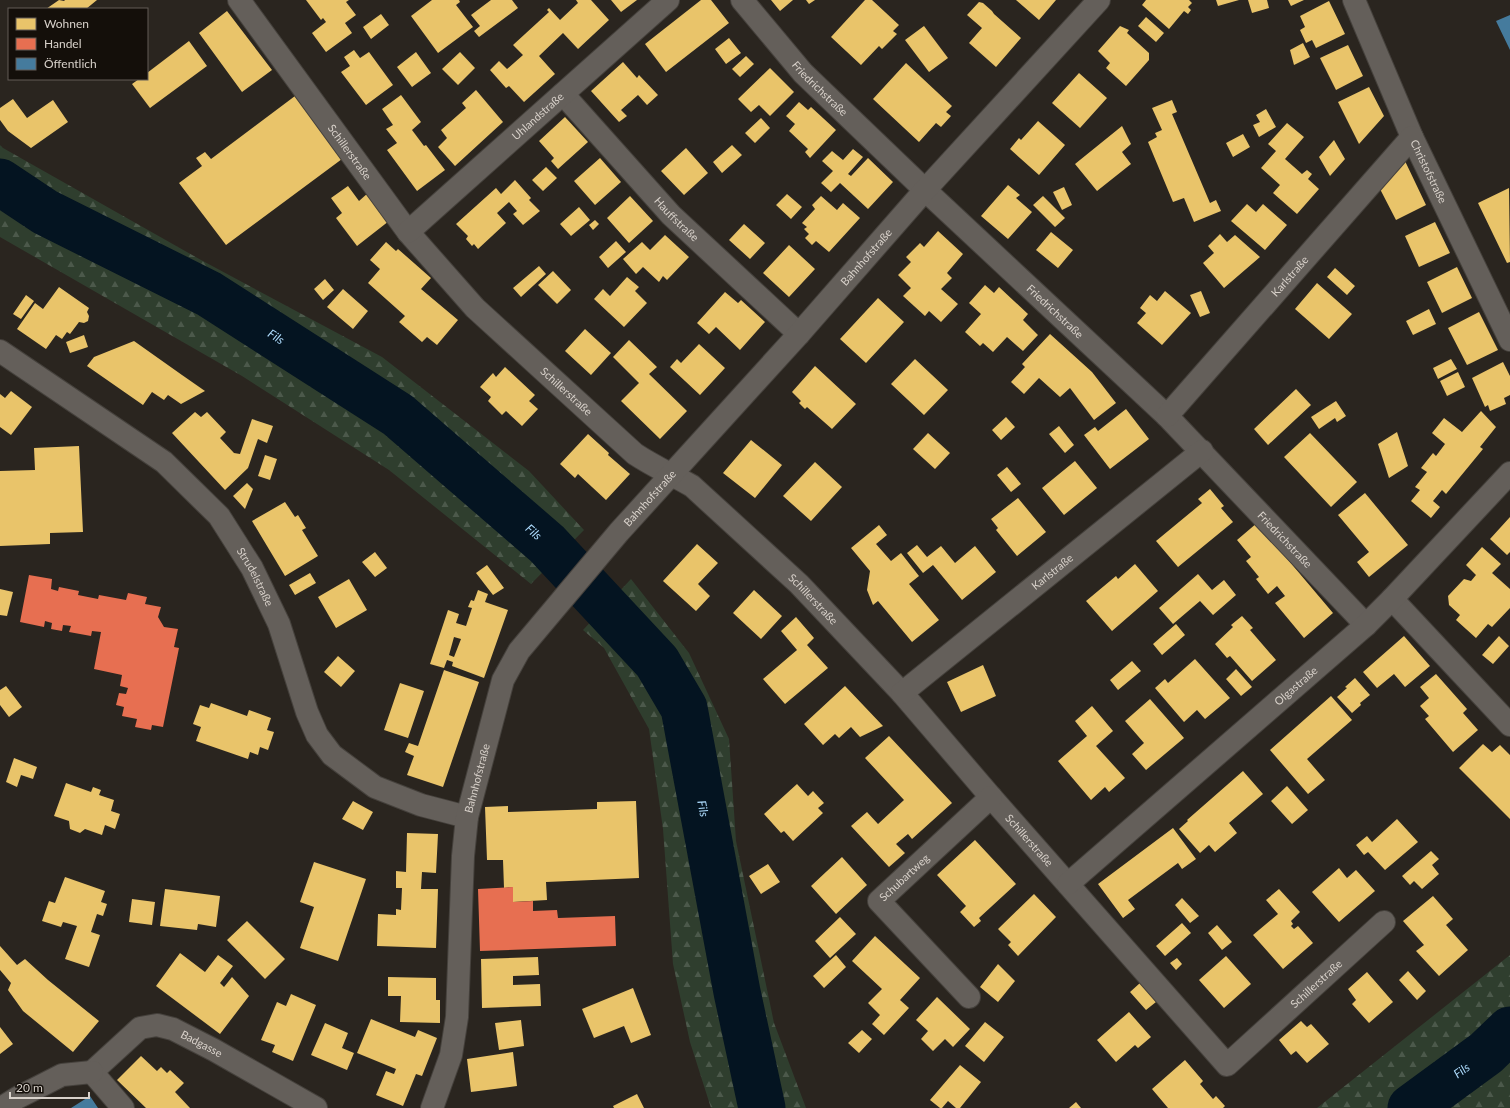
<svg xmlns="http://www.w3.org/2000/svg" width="1510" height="1108" viewBox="0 0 1510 1108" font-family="Lato,sans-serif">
<defs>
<pattern id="forest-firs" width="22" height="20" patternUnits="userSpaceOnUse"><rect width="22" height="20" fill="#2f3e2e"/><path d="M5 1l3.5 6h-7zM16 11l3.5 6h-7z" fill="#4c594b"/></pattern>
</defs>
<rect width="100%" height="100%" fill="#2a251f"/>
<path fill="url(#forest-firs)" d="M0,145L3,148L201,260L382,357L529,471L584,530L531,584L389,470L242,376L0,237Z
M631,579L689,653L729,739L736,841L774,1023L806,1108H711L690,1042L673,964L663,829L649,729L604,648L583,630Z
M1510,955V1108H1317Z"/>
<path fill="#e9c46a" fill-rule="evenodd" d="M59,0L64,1L65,0H97L86,9H46Z
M306,0H349L346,2L356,15L345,23L352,33L326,52L312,33L326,22L323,18L321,20Z
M432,0H459L460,2L456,5L473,27L438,53L411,16Z
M491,0H512L518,8L479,37L474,31L480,26L471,15Z
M576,0H591L609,20L578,49L563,33L539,56L555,74L524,102L509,86L506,88L490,70L499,61L507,69L523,55L513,45L549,12L547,10L549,8L560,20L578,3Z
M611,0H637L621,12Z
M701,0H711L729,23L666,72L645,44Z
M771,0H793L780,11Z
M806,0H815L809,4Z
M865,0H872L899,25L893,31L897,34L882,49L879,46L861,65L831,37Z
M1016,0H1056L1039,20Z
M1146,0H1189L1192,3L1188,7L1191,10L1188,14L1184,11L1169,29L1142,5Z
M1216,0H1239L1218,6Z
M1248,0H1267L1269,8L1252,13Z
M1288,0H1304L1291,6Z
M1329,1L1345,34L1316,48L1312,40L1306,43L1300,30L1305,27L1300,16Z
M979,2L983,3L992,11L994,14L1021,38L996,67L969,43L982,28L967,15Z
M227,11L272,70L242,92L199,33Z
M381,14L389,25L371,39L363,27Z
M1146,17L1164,33L1156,42L1138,26Z
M924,26L948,58L929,72L905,40Z
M1120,26L1129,30L1127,33L1149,53V60L1126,86L1106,68L1110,63L1098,51Z
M729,38L741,53L726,64L715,49Z
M189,41L207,66L150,108L132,84L139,79H147V73Z
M1303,43L1310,57L1294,65L1290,50Z
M1348,45L1363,76L1336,90L1320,58Z
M354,50L360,58L369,52L393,85L366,105L341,72L350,66L344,57Z
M416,52L431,73L412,87L397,67Z
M460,52L475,68L458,85L442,69Z
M746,56L754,64L740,77L732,69Z
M623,62L637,78L639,75L658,95L647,105L638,95L621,110L627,116L619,122L591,91Z
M906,63L952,106L946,112L951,116L941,127L936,123L919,142L873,99Z
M770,68L794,92L770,116L759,105L751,112L738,99Z
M1079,73L1107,98L1080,128L1052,103Z
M1369,87L1384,116L1359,144L1338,102Z
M476,90L503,122L455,166L438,147L447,138L441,130L466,108L462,103Z
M401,95L421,122L412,130L424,146L426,145L445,170L417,191L387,150L397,143L386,129L393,125L382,109Z
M295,96L342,159L226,245L179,183L202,166L196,158L205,152L211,159Z
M13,99L27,118L53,100L68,122L31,148L8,131L0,120V108Z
M1172,100L1177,112L1172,114L1210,203L1216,200L1221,211L1194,222L1184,198L1173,202L1148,142L1157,137L1155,133L1162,130L1152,108Z
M799,102L808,110L811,107L836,130L810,158L805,152L808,149L789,131L795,124L786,116Z
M1266,109L1276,127L1259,137L1253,125L1260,122L1256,115Z
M565,117L588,142L558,169L551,161L554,158L539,141Z
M761,118L770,128L755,143L745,133Z
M1038,121L1065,145L1039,175L1010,149L1019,138L1021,140Z
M1287,123L1304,137L1285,159L1302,174L1307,170L1312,174L1308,179L1319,189L1297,214L1273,193L1280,185L1261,168L1276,151L1268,144Z
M1122,126L1131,144L1122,152L1131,164L1097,191L1075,164Z
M1243,134L1250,147L1233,157L1226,143Z
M1334,140L1345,159L1330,176L1319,157Z
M732,145L742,155L722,173L713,162Z
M686,148L708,173L684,195L661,171Z
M853,149L863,157L848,174L851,176L868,158L893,182L868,209L840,183L831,192L821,183L833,171L822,161L832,151L843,160Z
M600,158L621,182L595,205L574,181Z
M1405,161L1426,205L1396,220L1380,189Z
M546,167L557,178L543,191L532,180Z
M515,180L531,198L529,200L540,211L523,225L513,214L517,211L509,202L497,213L506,223L478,249L474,244L472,246L466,239L468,236L456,224L496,188L501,194Z
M1008,185L1020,195L1016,198L1032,212L1008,239L981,216Z
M348,186L359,201L368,193L389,221L357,246L336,218L342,213L331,198Z
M1064,187L1072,205L1062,210L1053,192Z
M1509,188L1510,262L1507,263L1478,203Z
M787,194L802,207L791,219L776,205Z
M630,196L653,221L629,243L607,218Z
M821,196L837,210L843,203L860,218L829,252L816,241L812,245L805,238L809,234L804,229L807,227L802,223L815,209L812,205Z
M1043,196L1065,218L1055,227L1033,205Z
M1247,204L1256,212L1263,204L1287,225L1265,250L1231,221Z
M579,207L590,220L571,236L560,224Z
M595,220L599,224L593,230L589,225Z
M1435,222L1450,253L1419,267L1405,236Z
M744,224L765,243L750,259L729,240Z
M938,231L963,254L947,273L952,278L941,289L958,304L941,322L929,311L925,316L903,296L911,288L898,275L911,262L906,257L920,243L924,247Z
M1051,232L1073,250L1058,268L1036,250Z
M1220,234L1227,242L1235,235L1260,257L1224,288L1203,263L1214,253L1208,246Z
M665,235L689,257L667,280L663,276L659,282L643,267L636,274L623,259L642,242L650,250Z
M616,241L626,252L608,268L599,257Z
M386,242L396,251L398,249L431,278L421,289L458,320L437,345L427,337L422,342L399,322L405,316L368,283L380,269L370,260Z
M789,245L815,269L789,297L763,273Z
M539,266L546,274L521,297L513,288Z
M1457,267L1472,298L1442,313L1427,282Z
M1335,268L1355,286L1347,295L1327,277Z
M553,271L571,290L557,304L538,285Z
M627,277L639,287L635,291L647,303L624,327L594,299L603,289L610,296Z
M325,279L334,290L323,300L314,289Z
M1317,283L1352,314L1329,339L1295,309Z
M985,285L994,293L999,287L1028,314L1023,320L1038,335L1023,351L1007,337L993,352L983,343L980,346L965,332L981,314L969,303Z
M59,287L89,308L87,312L89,316L88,321L84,323L79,322L70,334L67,332L62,339L56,335L46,349L17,329L35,303L43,309Z
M343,289L368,311L353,329L327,307Z
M1165,291L1191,313L1162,345L1137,323L1146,313L1140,308L1150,295L1157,301Z
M1201,291L1210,313L1200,317L1190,295Z
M725,292L738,303L741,300L765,322L740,350L716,327L709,334L697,323Z
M26,295L34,301L21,319L13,314Z
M878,298L904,322L866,363L840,339Z
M1429,309L1436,324L1413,335L1406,321Z
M1479,312L1498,350L1467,365L1448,328Z
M585,329L611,353L591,375L565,351Z
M1050,334L1092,372L1116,403L1094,420L1070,388L1060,397L1039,378L1024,394L1011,382L1025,367L1022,364Z
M84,335L88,347L70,353L66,342Z
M629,340L657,367L649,374L687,411L660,439L621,401L639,383L613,357Z
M134,341L182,375L205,391L181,404L168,395L164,400L152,392L143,405L87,366L94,357Z
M699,344L725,368L700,395L670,367L677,359L681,363Z
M915,359L948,390L924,415L891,384Z
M1451,359L1457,369L1438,379L1433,368Z
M1503,362L1510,376V395L1504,398L1506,404L1490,411L1488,405L1485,407L1472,378Z
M815,366L856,404L832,429L807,407L805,409L799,403L801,401L792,392Z
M505,367L535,395L529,401L538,409L522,426L506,411L502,415L488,401L491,397L480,387L493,373L496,377Z
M1458,372L1465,387L1447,396L1440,381Z
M1296,389L1311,405L1268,445L1254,429Z
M11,391L32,407L11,435L0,427V394L5,398Z
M1336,401L1346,416L1337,422L1335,418L1319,429L1311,417Z
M1126,409L1149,439L1110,469L1084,435L1095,427L1098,431Z
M1481,411L1496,427L1480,447L1483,449L1446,494L1442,490L1433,501L1440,507L1431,518L1411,501L1420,490L1415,487L1427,472L1421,468L1433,453L1436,456L1445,444L1432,433L1444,418L1462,432Z
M195,412L201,417L207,412L226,432L220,438L234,453L240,454L252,419L273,426L267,443L258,439L248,468L225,490L172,433Z
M1006,417L1015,427L1001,440L992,430Z
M1059,426L1074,445L1065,453L1049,434Z
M1397,432L1408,466L1389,478L1378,444Z
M928,433L950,453L935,469L913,449Z
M1310,433L1357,482L1331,507L1284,457Z
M588,434L609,453L608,455L630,474L606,500L578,474L575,478L560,464Z
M751,440L782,465L755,498L723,473Z
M79,446L83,532L50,533V544L0,546V471L35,470L34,448Z
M265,455L277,459L270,480L258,476Z
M1075,461L1097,488L1064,515L1042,488Z
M815,462L842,487L811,521L783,496Z
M1007,467L1021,484L1011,492L997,475Z
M247,483L253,489L245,509L233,496Z
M1210,489L1224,506L1221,508L1233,522L1178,567L1156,541L1202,503L1198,499Z
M1365,493L1408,545L1369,577L1357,562L1369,552L1338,515Z
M1018,498L1046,532L1017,556L996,530L998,528L991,519Z
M285,502L295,517L298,515L306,528L302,530L318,556L285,576L252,521Z
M1510,517V552L1507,555L1490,539Z
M1257,523L1333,613L1304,638L1275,603L1285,596L1277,586L1268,594L1256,579L1259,577L1246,561L1251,557L1237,540Z
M879,525L887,535L876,544L891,561L901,553L919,576L909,584L939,620L912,642L878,601L873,605L867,590L870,571L851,548Z
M697,544L718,563L698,584L710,596L696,611L663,581Z
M917,545L927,557L941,546L955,563L975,546L996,572L962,600L933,565L923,573L907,553Z
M1482,547L1501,564L1492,573L1510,589V608L1492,627L1488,624L1476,638L1456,620L1460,615L1449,605L1448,596L1464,579L1471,581L1476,575L1466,565Z
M375,552L387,568L375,577L362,562Z
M1135,564L1158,591L1112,631L1086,601L1116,576L1118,579Z
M487,565L504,588L493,595L476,573Z
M310,573L316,583L295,595L289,585Z
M1198,574L1212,590L1224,580L1236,595L1213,615L1200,601L1173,624L1159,608Z
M349,579L367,610L336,628L318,597Z
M0,589L13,592L7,616L0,615Z
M478,590L488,594L485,602L508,610L484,678L452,666L453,662L447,660L444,668L430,664L448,610L459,614L456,623L466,626L472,608L468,607L471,600L474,601ZM454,637L461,639L454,657L449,655Z
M754,590L782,616L761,639L733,613Z
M1242,616L1253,628L1250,630L1276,660L1252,681L1230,656L1227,658L1215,644L1233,627L1231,625Z
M796,617L814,638L807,645L828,668L785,704L763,679L797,650L781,631Z
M1176,624L1185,635L1162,655L1153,644Z
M1404,636L1430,666L1405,687L1394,674L1377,688L1363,672Z
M1499,636L1509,646L1493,664L1482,655Z
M338,656L355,671L341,687L324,672Z
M1195,659L1230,698L1205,719L1197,710L1184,722L1155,688L1165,679L1168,683Z
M1132,661L1141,671L1118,690L1110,680Z
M983,665L996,696L961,712L947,682Z
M1236,669L1252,687L1241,696L1226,679Z
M444,670L479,682L443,787L407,775L414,756L405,752L409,743L418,746Z
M1436,674L1467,709L1463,713L1478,730L1453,752L1425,719L1429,716L1420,706L1429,698L1420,687Z
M1355,678L1370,695L1360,703L1361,705L1352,713L1337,697L1347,688L1345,687Z
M400,683L424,691L408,738L384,730Z
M6,686L22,707L9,717L0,705V690Z
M845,686L883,726L860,737L851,727L839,738L835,734L823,745L804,724Z
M1331,696L1352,720L1307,759L1325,780L1308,794L1270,750Z
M1150,699L1184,738L1146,770L1132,754L1144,743L1125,721Z
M211,703L247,716L249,710L271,718L267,730L274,732L268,750L260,747L258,755L250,752L248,759L196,741L201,727L193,724L200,705L209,708Z
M1092,706L1113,731L1096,746L1125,778L1109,792L1105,787L1091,800L1058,761L1087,736L1075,721Z
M889,736L952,803L912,839L908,834L896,844L905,853L889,867L851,826L867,812L878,824L904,800L865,758Z
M1483,744L1492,752L1500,745L1510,755V819L1459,768Z
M14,758L37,767L33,779L21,775L17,787L6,782Z
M1243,771L1263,794L1229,823L1237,833L1215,852L1209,845L1200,853L1179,829L1188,821L1187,820Z
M66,783L91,792L93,787L101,790L99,795L114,800L111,811L120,814L115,829L105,825L102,835L85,829L80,833L70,829L69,821L54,816Z
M797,784L808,796L813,791L824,803L818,808L823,813L793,841L784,831L781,833L764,814Z
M1287,786L1308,810L1292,824L1271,801Z
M353,801L373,812L363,830L342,819Z
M636,801L639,878L546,882L547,900L513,902V887L504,888L503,860H487L485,807L508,806V812L597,809V802Z
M1397,819L1418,842L1385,870L1368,852L1364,855L1356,845L1367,836L1372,842Z
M1173,828L1196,859L1182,869L1178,863L1128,900L1135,909L1123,918L1098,884Z
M407,833L438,834L436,873L422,872L421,889H438L436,948L377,946L378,914L396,915V909L401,910L402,888H396V871L406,872Z
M975,840L1016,884L979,918L981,921L974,927L960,912L966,906L937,875Z
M1431,851L1439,859L1432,865L1439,874L1422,889L1414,881L1410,885L1402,876Z
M842,857L867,885L836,914L811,886Z
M314,862L366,879L338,961L300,948L314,907L300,902Z
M768,864L780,882L761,894L749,876Z
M1339,868L1347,878L1356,870L1375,891L1339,922L1312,892Z
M65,877L105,891L101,902L107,904L103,916L97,914L91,932L100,935L89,967L65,959L77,926L63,922L61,927L42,921L49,901L55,903Z
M165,889L220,896L216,927L198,924L197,930L160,926Z
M1279,889L1300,912L1291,921L1293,924L1291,926L1294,929L1298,926L1313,943L1283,969L1253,935L1278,914L1266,900Z
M1034,894L1056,917L1018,956L1008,945L1011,942L998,929Z
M1433,896L1453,919L1446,925L1468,950L1439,976L1416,951L1424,945L1403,921Z
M1182,898L1199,916L1190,923L1175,905Z
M132,899L155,902L152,925L129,922Z
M840,917L856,934L830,958L815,941Z
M247,921L285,959L265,979L227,940Z
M1182,923L1191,933L1165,956L1156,946Z
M1217,925L1232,942L1222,950L1208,933Z
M875,936L920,978L900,1000L909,1008L884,1035L872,1024L880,1015L868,1003L882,989L852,961Z
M0,946L17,965L25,959L48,980L99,1021L73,1052L23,1011L8,990L11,983L0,970Z
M180,953L205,972L218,955L233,966L220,983L224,987L232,977L249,996L220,1034L156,986Z
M836,955L846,967L824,988L813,976Z
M1226,956L1251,984L1224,1008L1199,980Z
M538,957L539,975L513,976V985L540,984L541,1006L482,1008L481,959Z
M1177,958L1182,964L1176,970L1170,963Z
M998,964L1015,981L998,1002L980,987Z
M1408,971L1426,991L1417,1000L1399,980Z
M1367,972L1393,1002L1369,1023L1352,1004L1356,1000L1348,989Z
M388,977L436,978V1000H440V1023L400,1022L401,996H388Z
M1140,983L1156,1002L1146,1010L1130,992Z
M633,988L651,1035L631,1043L624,1026L594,1038L582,1009Z
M291,994L316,1005L293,1061L272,1052L275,1045L261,1040L277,1002L286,1006Z
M937,997L970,1029L953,1047L945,1039L933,1051L921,1039L928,1031L916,1020Z
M1129,1012L1151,1037L1138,1048L1135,1045L1116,1062L1097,1040Z
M371,1019L415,1037L418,1030L437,1038L422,1076L416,1074L403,1106L376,1095L386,1071L394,1074L396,1069L357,1053Z
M521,1020L524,1046L499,1050L495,1023Z
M1301,1021L1307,1027L1311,1024L1329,1044L1307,1063L1296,1051L1291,1055L1279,1040Z
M985,1022L1004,1037L984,1062L965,1046Z
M325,1023L348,1033L342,1048L354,1053L347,1070L311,1055Z
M0,1027L13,1044L0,1054Z
M862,1030L872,1039L859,1053L848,1043Z
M513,1052L517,1086L471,1092L467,1059Z
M141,1056L157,1071L161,1067L167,1073L170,1070L184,1083L175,1092L190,1108H146L117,1080Z
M1185,1060L1203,1081L1200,1084L1213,1099L1216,1096L1225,1106L1223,1108H1168L1152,1089Z
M960,1065L981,1082L960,1108H956L948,1101L942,1108H940L930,1100Z
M637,1094L644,1108H614L613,1106Z
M1076,1102L1081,1108H1069Z"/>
<path fill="#e76f51" d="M29,575L52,579L51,589L58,591L59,587L79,591L78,595L98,599L99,595L126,600L128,593L147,597L145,604L161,607L158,617L164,627L178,629L174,647L179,648L163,727L152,725L151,730L135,727L137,719L122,716L124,707L116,705L119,693L126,694L128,688L120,686L122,675L94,669L101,632L92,631L91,636L69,632L71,626L63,625L62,631L51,629L52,623L45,621L44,627L20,622Z
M513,887V902L533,901V911L557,910L558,918L615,916L616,946L480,951L478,889Z"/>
<path fill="#457b9d" d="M1510,15V50L1496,21Z
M90,1096L98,1108H71Z"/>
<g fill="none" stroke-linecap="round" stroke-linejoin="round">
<g stroke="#041421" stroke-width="47">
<path id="s1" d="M0,182L45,212L209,294L398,415L547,544L657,662L684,708L737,992L762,1108"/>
<path id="s2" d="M1411,1108L1486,1053L1510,1030"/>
</g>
<defs>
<g id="minor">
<path id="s3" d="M239,0L408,232L475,308L635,454C653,466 673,475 692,486L799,584L902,693L991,797L1227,1065L1384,922"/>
<path id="s4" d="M742,0L803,73L925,190L1167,416L1366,625"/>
<path id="s5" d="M1354,0L1412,137L1510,340"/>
<path id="s6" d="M563,94L671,215L799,334"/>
<path id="s7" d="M408,232L668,0"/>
<path id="s8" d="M0,351L164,462L219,516L252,568L279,624L307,712L317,735L332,755L375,787L421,805L467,817"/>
<path id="s9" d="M1167,416L1412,137"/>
<path d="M1392,599L1510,725"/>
<path id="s10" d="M902,693L1202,451"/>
<path id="s11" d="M1068,884L1366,625L1392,599L1510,473"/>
<path id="s12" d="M969,997L879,901L991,797"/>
<path id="s13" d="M92,1072L140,1028L157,1025L173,1029L214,1050L316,1108"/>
<path d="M92,1072L123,1108"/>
<path d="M1,1108L17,1098L62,1075L92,1072"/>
<path id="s14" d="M432,1108L451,1055L457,1017L463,856L467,817L503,680L519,651L619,532L799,334L925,190L1099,0"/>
</g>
</defs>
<use href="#minor" stroke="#45413c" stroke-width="24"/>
<use href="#minor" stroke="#645f5a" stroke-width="22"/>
</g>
<g text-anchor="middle" stroke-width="4" stroke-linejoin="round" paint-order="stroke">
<g font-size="11" fill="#d8d1ca" stroke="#140f0a">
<text dy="4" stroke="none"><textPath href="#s4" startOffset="118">Friedrichstraße</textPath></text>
<text dy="4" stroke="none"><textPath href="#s7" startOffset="174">Uhlandstraße</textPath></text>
<text dy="4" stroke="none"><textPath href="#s3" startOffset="188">Schillerstraße</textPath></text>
<text dy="4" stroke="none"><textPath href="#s5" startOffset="187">Christofstraße</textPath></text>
<text dy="4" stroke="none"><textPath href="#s6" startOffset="169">Hauffstraße</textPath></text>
<text dy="4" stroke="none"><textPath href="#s14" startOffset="995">Bahnhofstraße</textPath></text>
<text dy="4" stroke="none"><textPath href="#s9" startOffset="186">Karlstraße</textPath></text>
<text dy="4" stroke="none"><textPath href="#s4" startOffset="442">Friedrichstraße</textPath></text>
<text dy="4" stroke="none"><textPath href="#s3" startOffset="512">Schillerstraße</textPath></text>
<text dy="4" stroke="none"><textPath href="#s14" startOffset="671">Bahnhofstraße</textPath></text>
<text dy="4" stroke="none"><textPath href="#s4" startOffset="766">Friedrichstraße</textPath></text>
<text dy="4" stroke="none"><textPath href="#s10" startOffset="193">Karlstraße</textPath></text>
<text dy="4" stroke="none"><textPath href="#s8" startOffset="346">Strudelstraße</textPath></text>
<text dy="4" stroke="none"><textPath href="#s3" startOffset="836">Schillerstraße</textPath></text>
<text dy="4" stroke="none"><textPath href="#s11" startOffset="302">Olgastraße</textPath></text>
<text dy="4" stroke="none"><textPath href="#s14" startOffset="335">Bahnhofstraße</textPath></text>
<text dy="4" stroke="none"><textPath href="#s3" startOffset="1160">Schillerstraße</textPath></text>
<text dy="4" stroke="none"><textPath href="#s12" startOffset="166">Schubartweg</textPath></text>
<text dy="4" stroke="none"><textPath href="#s3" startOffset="1580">Schillerstraße</textPath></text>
<text dy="4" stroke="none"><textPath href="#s13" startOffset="131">Badgasse</textPath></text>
</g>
<g font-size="12" font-style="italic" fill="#aedcfe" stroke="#140f0a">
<text dy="4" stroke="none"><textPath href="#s1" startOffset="317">Fils</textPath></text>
<text dy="4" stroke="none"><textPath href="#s1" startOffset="641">Fils</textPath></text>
<text dy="4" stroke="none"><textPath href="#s1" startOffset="976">Fils</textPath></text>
<text dy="4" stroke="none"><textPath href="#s2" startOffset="63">Fils</textPath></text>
</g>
</g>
<rect x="8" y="8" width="140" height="72" fill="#140f0a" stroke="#625d57"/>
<rect x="16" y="18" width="20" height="12" fill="#e9c46a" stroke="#625d57"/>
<text x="44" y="28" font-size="12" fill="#d8d1ca">Wohnen</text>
<rect x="16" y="38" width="20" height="12" fill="#e76f51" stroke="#625d57"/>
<text x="44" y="48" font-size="12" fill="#d8d1ca">Handel</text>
<rect x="16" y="58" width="20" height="12" fill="#457b9d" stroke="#625d57"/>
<text x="44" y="68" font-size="12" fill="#d8d1ca">Öffentlich</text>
<path d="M10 1092v6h79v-6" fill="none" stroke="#d8d1ca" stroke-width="2"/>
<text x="16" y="1092" font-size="12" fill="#d8d1ca" stroke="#140f0a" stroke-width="3" paint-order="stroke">20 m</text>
</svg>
